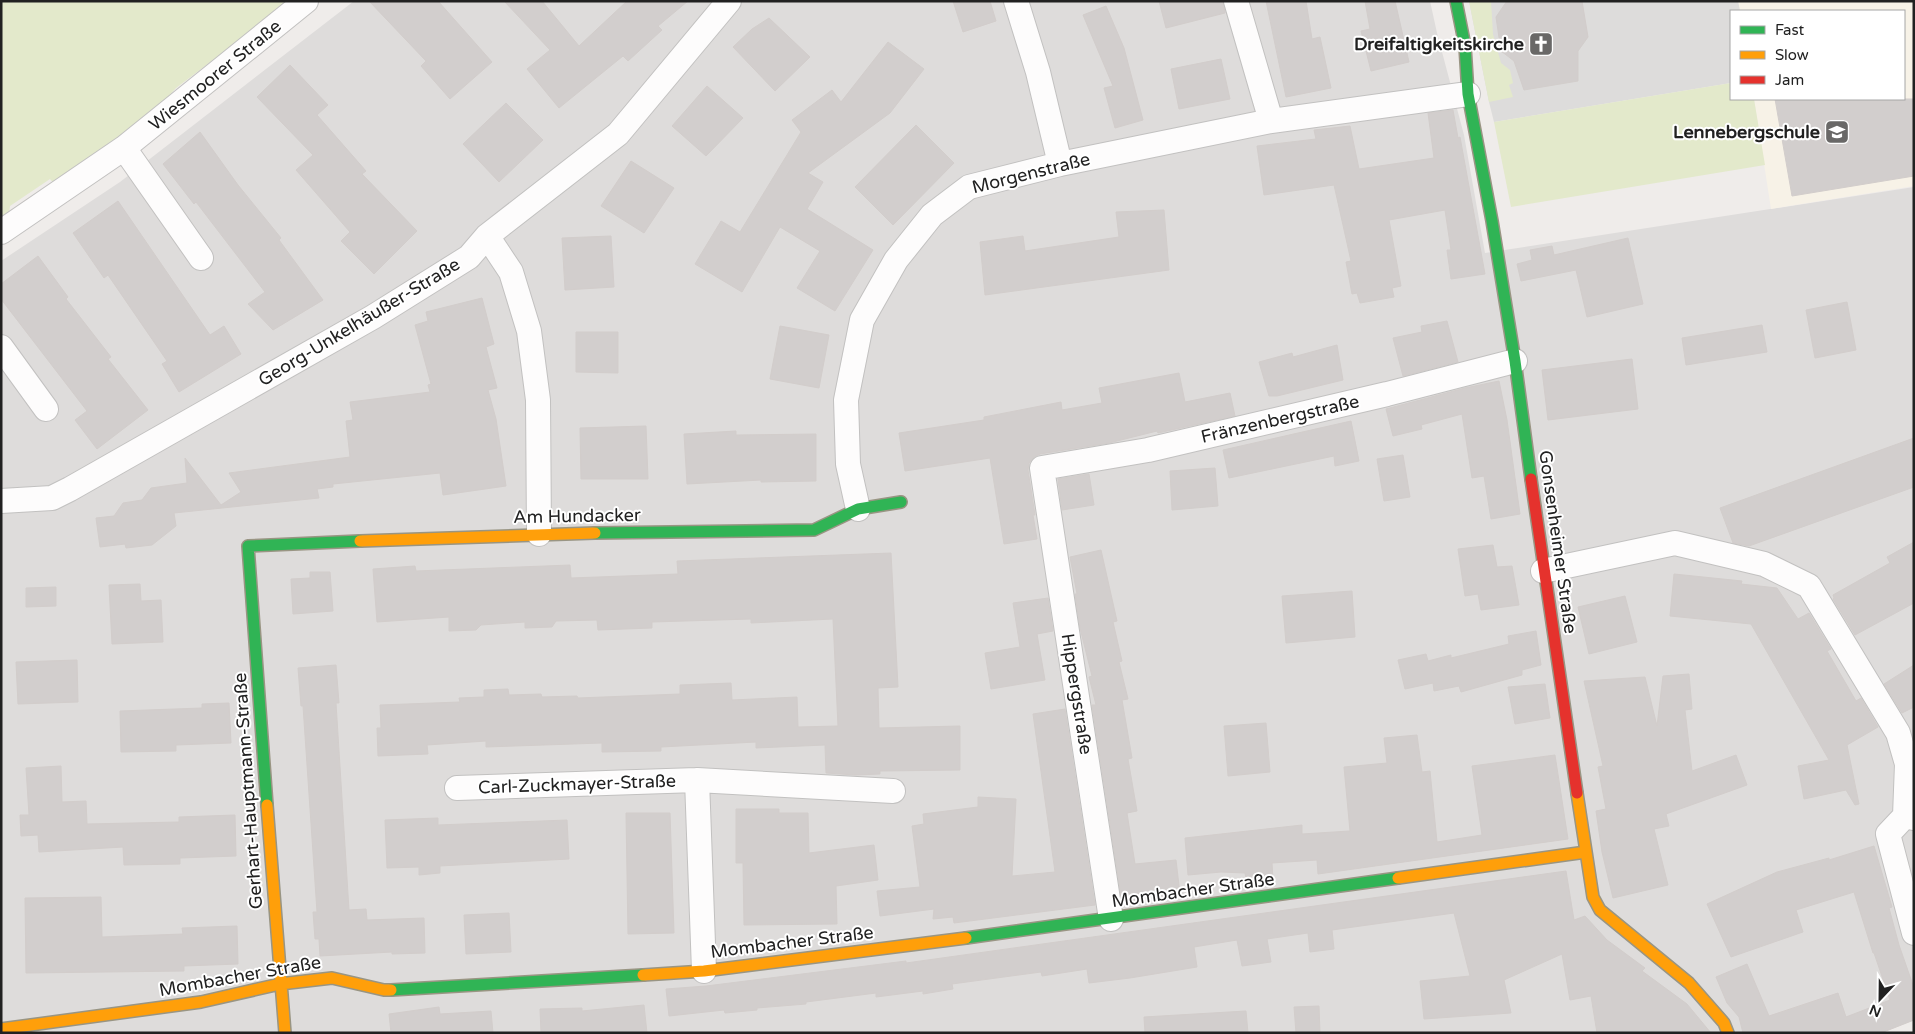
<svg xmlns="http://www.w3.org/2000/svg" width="1915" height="1034" viewBox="0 0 1915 1034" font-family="'Varela Round',sans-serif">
<rect width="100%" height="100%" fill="#efecea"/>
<path fill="#dedcdb" d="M354,1H1430L1437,33L1464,135L1485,253L1914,187V1020L1881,1033H1V261L120,182Z"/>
<path fill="#f7f2e7" d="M1738,1H1914V186L1771,209L1754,99H1904V11H1740Z"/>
<path fill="#dddcdb" d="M1469,1H1738L1740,11H1731V83L1494,122L1489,102Z"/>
<path fill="#e3e9cb" d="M1,1H291L176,88L154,112L56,186L50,179L10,206L8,221L1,225Z
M1469,1H1491L1493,34L1501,63L1510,70L1513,83L1509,85L1513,97L1489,102Z
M1731,83V99H1754L1765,165L1511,207L1494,122Z"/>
<path fill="#d2cecd" stroke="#d2cdcb" d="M369,1H438L492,62L450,99L421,66L426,61Z
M504,1H542L579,46L627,1H688L658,26L662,30L628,61L623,56L559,108L527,69L550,50Z
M953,1H990L996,21L963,32Z
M1159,1H1223L1225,13L1166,28Z
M1266,1H1306L1312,39L1320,37L1331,88L1286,97Z
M1365,1H1395L1409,62L1371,71L1361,31L1370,29Z
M1507,1H1582L1588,37L1578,51V81L1524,90L1514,61L1501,51L1496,17Z
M1106,6L1124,48L1143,120L1115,128L1104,88L1113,86L1083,15Z
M769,18L810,57L775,91L733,47L752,29Z
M888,42L924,69L890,113L808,173L823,182L807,209L873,250L835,311L797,288L820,251L780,227L742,292L695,264L721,221L740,232L801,132L792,120L832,90L841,102Z
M1221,59L1230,99L1179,109L1171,69Z
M290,65L328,105L317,115L366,171L362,174L417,231L374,274L341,241L350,232L296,170L313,155L257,97Z
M707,86L743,118L706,156L672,126Z
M1775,99H1914V176L1792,196Z
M506,103L543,140L499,182L463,144Z
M1453,110L1458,138L1460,137L1485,274L1451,279L1447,250H1451L1445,210L1389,220L1401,286L1392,288L1394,297L1360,303L1357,293L1352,294L1346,262L1351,261L1334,185L1264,195L1257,146L1316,139L1314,130L1350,126L1359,169L1434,158L1428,113Z
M916,125L954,163L893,225L855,187Z
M200,132L238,185L281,238L279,240L323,300L273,330L248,304L265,292L196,202L194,204L163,164Z
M631,161L674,188L644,233L601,206Z
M118,201L210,335L224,326L241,354L179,392L162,364L167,361L108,275L104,278L73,233Z
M1164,210L1169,270L985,295L980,242L1023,236L1025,251L1119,237L1116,212Z
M611,236L614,287L565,290L562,238Z
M1628,238L1643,304L1587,317L1576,270L1521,281L1517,264L1532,260L1530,250L1552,246L1554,255Z
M38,256L68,297L66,299L111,357L108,359L148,410L97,449L75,420L87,411L1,299V284Z
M482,298L494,344L486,347L497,388L488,390L496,419L506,486L443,495L440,473L333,484V487L317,489L319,498L174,513L176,526L152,545L126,548L125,544L100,547L96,518L114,516L123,503L142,500L151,488L187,483L185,458L221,505L241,492L229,473L350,457L346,421L353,420L350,402L430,392L428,385L431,384L415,325L428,321L426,312Z
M1847,302L1856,350L1815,358L1806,310Z
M1447,321L1458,362L1403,376L1393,338L1422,332L1421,326Z
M1762,325L1767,352L1686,365L1682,338Z
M780,326L829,335L819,388L770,379Z
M576,332H618V373L576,372Z
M1337,345L1343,380L1277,396H1269L1259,362L1292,353L1293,357Z
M1632,359L1638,409L1548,420L1542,370Z
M1179,373L1185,402L1230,393L1235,416L1158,433L1157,431L1109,443L1040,454L1034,457L1029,463L1028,470L1035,515H1033L1037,539L1004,544L990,458L905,471L899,433L984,420V417L1061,402L1062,410L1102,403L1099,388Z
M1499,381L1507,420L1520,514L1491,519L1484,476L1472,478L1462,414L1421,425L1422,429L1393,436L1386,409L1465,388Z
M1351,421L1359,461L1335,466L1334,456L1229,478L1223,450Z
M646,426L648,479H581L580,428Z
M736,431V435L816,434V481L761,482V480L687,484L684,434Z
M1914,438V487L1749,546L1733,543L1720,508Z
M1403,455L1410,497L1384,501L1377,459Z
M1215,468L1218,506L1172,510L1170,471Z
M1089,474L1094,505L1062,510L1058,479Z
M1914,542V603L1855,635L1833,599L1834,598L1833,595L1890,563L1887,557Z
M1493,545L1497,567L1512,566L1519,605L1481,610L1478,594L1465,596L1458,549Z
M1101,550L1117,621L1113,622L1122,661L1119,662L1128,699L1122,700L1132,758L1128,759L1137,811L1127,813L1135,864L1176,860L1180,894L1122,902L1092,705H1096L1089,677L1092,676L1080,628L1075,594H1077L1070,557Z
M891,553L898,687L878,688L879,728L960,726V770L880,771V774L855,775L826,773L825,745L756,748V742L661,747V751L602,752V743L486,747V741L427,745L428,754L378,756L377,728H381L380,705L460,702L459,698L484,697V690L508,689L509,695L541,694L542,697L577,696L578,698L680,694V685L731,683L732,700L797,697L798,727L838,726L833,619L751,623V619L652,622V628L598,630L597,620L556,621L552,627L525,628V622L481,625L476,630L449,631V617L377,622L373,569L415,566L416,571L570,565L571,578L678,574L677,561Z
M310,572H330L333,611L293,614L291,579L310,578Z
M1674,574L1742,581L1741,584L1777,588L1798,619L1809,613L1831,649L1827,651L1856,701L1861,698L1878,727L1847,745L1859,804L1855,805L1846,790L1804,799L1798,766L1829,760L1751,624L1670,616Z
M140,584L141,601L161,600L163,642L112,644L109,585Z
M56,587V606L26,607V588Z
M1352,591L1355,637L1286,643L1282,596Z
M1625,596L1637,642L1589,654L1578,607Z
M1048,598L1053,631L1037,634L1045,680L991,689L985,653L1020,647L1013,603Z
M1536,631L1541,665L1522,670V675L1461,692L1459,686L1434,691L1433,683L1405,689L1398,660L1426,654L1428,661L1451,655V658L1509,644L1508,636Z
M77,660L78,702L18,704L16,662Z
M336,665L339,703H336L349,910L366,909L367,920L424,918L425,953L392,954V952L320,956L319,939H315L313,912H317L303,706H301L298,668Z
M1914,665V707L1902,713L1884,684Z
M1689,674L1692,709L1685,710L1692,771L1736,755L1747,785L1666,814L1669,826L1654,829L1668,885L1613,898L1602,852L1596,811L1606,809L1598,767L1603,766L1584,681L1645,677L1657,726L1663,676Z
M1545,684L1550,718L1515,724L1508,687Z
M229,703L231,743L176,745V751L121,752L120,711L202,708V704Z
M1065,709L1095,905L954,923L953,917L933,919L934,909L880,916L877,891L920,887L912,826L924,824L923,814L978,807V797L1016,799L1012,876L1055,872L1033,714Z
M1266,723L1270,772L1228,776L1224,726Z
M1417,735L1422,772L1430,771L1437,842L1482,835L1472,766L1555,755L1568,839L1318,874L1317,860L1272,863L1273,880L1247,884L1245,873L1221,872L1188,875L1185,838L1302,825V834L1350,831L1344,767L1387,763L1384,738Z
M61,766L62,802L86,801L87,824L179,822V817L235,815L236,856L180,858V864L124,865L123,847L39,852L38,835L21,836L20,815H29L26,768Z
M736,809H779V813H808L809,853L874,845L878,880L836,886L837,924L744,925L743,863H736Z
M626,813H670L674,933L628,934Z
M438,818V825L567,820L569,859L440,866V873L419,875V867L387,868L385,820Z
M1874,846L1892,907L1889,908L1899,945L1914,988V1020L1881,1033H1743L1739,1017L1727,1003L1716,977L1747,964L1769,1016L1838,993L1846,1017L1890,1000L1874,953H1873L1854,892L1796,910L1803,932L1731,957L1707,904L1777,872L1829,858V860Z
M1566,871L1574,920L1585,916L1607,940L1645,968L1642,971L1687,1004L1711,1033H1597L1591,996L1570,1000L1562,954L1504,980L1511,1013L1424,1019L1420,981L1470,976L1454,913L1332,930L1334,949L1310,952L1308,933L1267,939L1271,962L1242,966L1237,940L1194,947L1197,967L1130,978L1089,983L1087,969L1042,976L1041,972L952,984L953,989L923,994V991L876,997V993L806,1002V1004L757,1008V1010L725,1013L724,1010L669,1016L666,989L706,986L906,961V963Z
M101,897L102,937L183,934L182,928L237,926L238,964L184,966V971L26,973L25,898Z
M509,913L511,952L466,954L464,915Z
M644,1005L647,1033H541L540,1009L582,1008V1011Z
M1319,1006L1320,1033H1296L1294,1007Z
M439,1007L440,1014L491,1011L493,1033H391L389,1014Z
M1246,1011L1248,1033H1145L1144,1017Z"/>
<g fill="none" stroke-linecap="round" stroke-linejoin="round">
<defs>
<path id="street" d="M1016,1L1038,72L1060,164
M1236,1L1271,121
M124,148L201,258
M1,232L124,148L306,1
M487,236L511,272L529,331L538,400L539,534
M1,347L46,409
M1,501L52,498L70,489L373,317L469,257L487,236L618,134L729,1
M858,509L848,464L846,400L862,320L896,260L932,215L969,187L1060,164L1271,121L1468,94
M1543,571L1675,543L1764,564L1809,586L1898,733L1907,764L1905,816
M697,780L704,971
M457,788L697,780L893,791
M1914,818L1905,816L1888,834L1914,933
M1111,919L1042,468L1148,450L1387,394L1515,361"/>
<path id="fast" d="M1456,1L1465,46L1468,94L1492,221L1515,361L1531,479
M595,533L814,530L858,509L901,502
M267,805L248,546L360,541
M966,938L1398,878
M391,990L643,975"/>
<path id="slow" d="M360,541L595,533
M1577,793L1593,897L1600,910L1689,983L1724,1023L1728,1033
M267,805L285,1033
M1398,878L1586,852
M643,975L704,971L966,938
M1,1029L201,1002L280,984L332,978L384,990H391"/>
<path id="jam" d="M1531,479L1577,793"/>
</defs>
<use href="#street" stroke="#c2c1c0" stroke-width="26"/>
<use href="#fast" stroke="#999583" stroke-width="14"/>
<use href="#slow" stroke="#999583" stroke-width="14"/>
<use href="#jam" stroke="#999583" stroke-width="14"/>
<use href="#street" stroke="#fdfcfc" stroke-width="24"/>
<use href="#fast" stroke="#30b455" stroke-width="11"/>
<use href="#slow" stroke="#ff9f0a" stroke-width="11"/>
<use href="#jam" stroke="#e5322d" stroke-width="11"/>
</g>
<defs>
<symbol id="church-square" viewBox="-11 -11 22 22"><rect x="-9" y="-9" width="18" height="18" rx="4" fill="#696867" stroke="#fff"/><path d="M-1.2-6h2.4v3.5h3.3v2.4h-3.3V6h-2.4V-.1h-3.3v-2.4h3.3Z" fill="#fff"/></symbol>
<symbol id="school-square" viewBox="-11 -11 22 22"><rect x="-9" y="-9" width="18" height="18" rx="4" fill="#696867" stroke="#fff"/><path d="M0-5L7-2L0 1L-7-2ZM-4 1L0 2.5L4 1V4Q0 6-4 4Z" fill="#fff"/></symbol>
</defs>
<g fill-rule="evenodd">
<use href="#church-square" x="1527" y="30" width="28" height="28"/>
<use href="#school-square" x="1823" y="118" width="28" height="28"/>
</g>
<g text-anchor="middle" stroke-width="4" stroke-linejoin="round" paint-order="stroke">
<g font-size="18" font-weight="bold" fill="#212121" stroke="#fff" text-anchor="end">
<text x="1524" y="50">Dreifaltigkeitskirche</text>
<text x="1820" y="138">Lennebergschule</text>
</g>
<g font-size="18" fill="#212121" stroke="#fff">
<text transform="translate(215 75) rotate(-39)" y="6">Wiesmoorer Straße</text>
<text transform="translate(1031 173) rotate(-14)" y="6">Morgenstraße</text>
<text transform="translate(359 322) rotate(-31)" y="6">Georg-Unkelhäußer-Straße</text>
<text transform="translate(1280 419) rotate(-13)" y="6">Fränzenbergstraße</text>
<text transform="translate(577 516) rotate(-1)" y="6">Am Hundacker</text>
<text transform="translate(1558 542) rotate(82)" y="6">Gonsenheimer Straße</text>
<text transform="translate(1077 694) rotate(81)" y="6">Hippergstraße</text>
<text transform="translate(577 784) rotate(-2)" y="6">Carl-Zuckmayer-Straße</text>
<text transform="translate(248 791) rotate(-94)" y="6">Gerhart-Hauptmann-Straße</text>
<text transform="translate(1193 890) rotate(-8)" y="6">Mombacher Straße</text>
<text transform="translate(792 942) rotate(-7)" y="6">Mombacher Straße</text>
<text transform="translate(240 976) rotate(-10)" y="6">Mombacher Straße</text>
</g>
</g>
<rect width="1915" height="1034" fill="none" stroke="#212121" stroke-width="5"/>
<rect x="1730" y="10" width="175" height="90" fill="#ffffff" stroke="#a6a6a6"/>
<rect x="1740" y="26" width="25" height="8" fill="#30b455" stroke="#a6a6a6"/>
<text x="1775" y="35" font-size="15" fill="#212121">Fast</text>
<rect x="1740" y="51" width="25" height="8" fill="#ff9f0a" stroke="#a6a6a6"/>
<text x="1775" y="60" font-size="15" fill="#212121">Slow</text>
<rect x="1740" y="76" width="25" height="8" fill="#e5322d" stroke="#a6a6a6"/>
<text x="1775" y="85" font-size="15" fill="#212121">Jam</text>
<g transform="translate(1880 999) rotate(202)" stroke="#ffffff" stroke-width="4" paint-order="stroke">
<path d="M0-4L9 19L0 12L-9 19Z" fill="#212121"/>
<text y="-8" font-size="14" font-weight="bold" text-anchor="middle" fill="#212121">N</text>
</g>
</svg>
